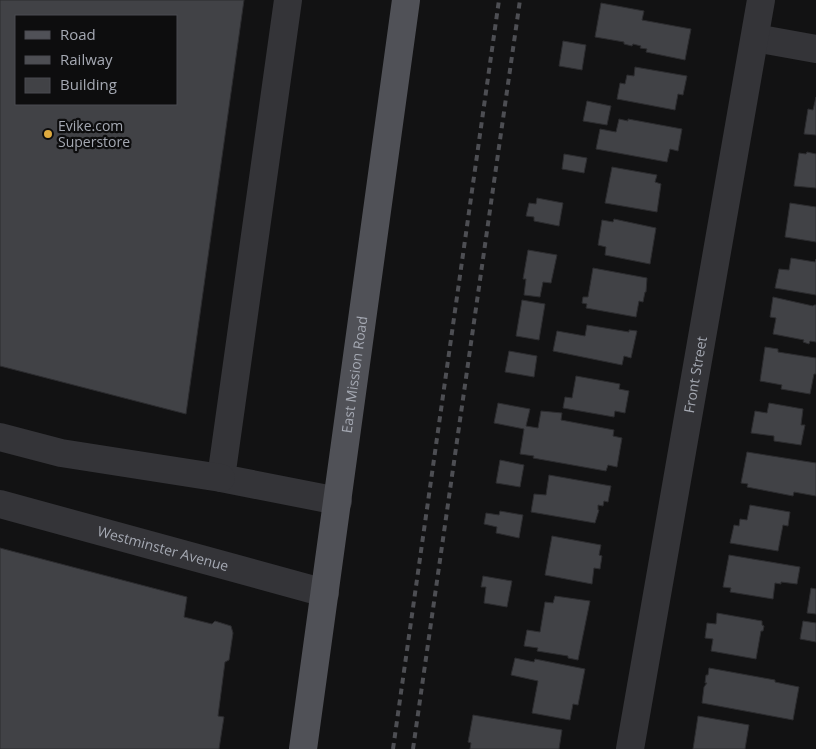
<svg xmlns="http://www.w3.org/2000/svg" width="816" height="749" viewBox="0 0 816 749" font-family="'Open Sans',sans-serif">
<rect width="100%" height="100%" fill="#121213"/>
<path fill="#414246" stroke="#2c2c2f" fill-rule="evenodd" d="M0,0H244L186,414L0,366ZM16,16H176V104H16Z
M601,3L644,11L642,20L691,29L685,60L646,52L647,49L640,48L641,46L633,44L632,46L624,44V42L595,37Z
M563,41L586,45L582,70L559,66Z
M635,67L687,76L683,95L678,94L675,110L617,99L620,83L625,84L627,75L634,76Z
M816,97V135L804,134L808,109L813,110Z
M587,101L611,106L607,125L583,121Z
M619,119L628,121V119L682,129L678,151L670,149L667,162L596,149L600,129L616,132Z
M807,152L816,154V188L794,186L799,153L806,154Z
M564,154L587,158L584,173L562,169Z
M612,167L657,175L655,182L661,184L657,212L605,203Z
M537,198L563,203L559,226L534,221V217L526,216L529,203L536,204Z
M790,203L816,207V242L785,237Z
M614,219L656,228L650,264L605,255L606,247L598,245L602,220L613,222Z
M528,250L557,255L551,283L543,282L540,297L524,295L526,279H523Z
M791,258L815,262L816,259V295L775,288L779,269L789,270Z
M593,268L647,278L646,292H645L643,302L639,301L636,317L586,308L587,304L582,303L583,297H588Z
M773,297L813,306L814,305H816V342L810,341L809,344L803,342L804,340L773,334L776,318L770,317Z
M522,300L545,304L539,340L516,336Z
M587,325L629,332V330L637,331L631,358L624,356L622,365L553,351L557,331L585,336Z
M765,347L778,349V352L816,358V374H814L810,394L781,389L782,385L760,381Z
M509,351L537,356L534,377L505,372Z
M576,376L620,384L619,389L629,391L625,413L615,411L614,417L563,408L565,397L572,398Z
M498,403L530,409L526,426L538,428L541,411L562,413L561,420L614,430L613,436L622,438L617,467L608,465L606,471L533,458L534,456L520,454L524,429L494,423Z
M769,403L803,409L801,425H805L801,445L774,441V436L751,433L755,411L767,413Z
M747,452L816,463V496L794,492L793,496L747,487L748,484L741,483Z
M500,460L524,465L520,487L496,483Z
M549,475L611,486L608,502L604,501L603,506L598,505V510H599L595,523L531,512L534,494L546,495Z
M750,505L790,512L788,526L783,525L778,551L730,543L734,525L739,526L740,519L747,520Z
M500,511L523,515L519,538L496,533L497,527L484,524L486,513L499,515Z
M552,536L601,545L599,555L602,556L600,569L594,568L592,584L545,575Z
M0,548L187,597L184,617L212,624L215,621L231,626L233,633L229,660L225,662L218,716L224,717L219,749H0Z
M729,555L800,567L797,584L781,582V584L775,583L773,599L730,592L731,588L723,587Z
M483,576L512,581L507,607L484,603L486,587H481Z
M811,588L816,589V614L807,613Z
M555,596L590,601L578,660L568,658V656L537,651L538,648L524,646L527,630L540,632L545,602L553,603Z
M717,613L762,621V625L764,626L763,631H761L756,659L711,651L713,639L705,638L707,623L716,624Z
M803,621L816,623V642L800,639Z
M515,658L534,662L535,659L585,669L578,705L573,704L570,720L532,713L538,681L511,675Z
M709,668L775,680V682L799,687L793,720L702,703L704,687L707,683H705L706,675H708Z
M473,715L562,730L559,749H470L471,743L468,742Z
M698,716L749,725L745,749H693Z"/>
<g fill="none" stroke-linecap="round" stroke-linejoin="round">
<g stroke="#343438" stroke-width="28">
<path d="M288,0L221,478L338,501"/>
<path d="M755,38L816,49"/>
<path d="M0,437L61,453L221,478"/>
<path id="s1" d="M0,504L325,593"/>
<path id="s2" d="M630,749L761,0"/>
</g>
<path stroke="#505157" stroke-width="28" id="s3" d="M303,749L406,0"/>
<path stroke="#4d4e53" stroke-width="4" stroke-dasharray="6 5" stroke-linecap="butt" d="M393,749L499,0
M413,749L520,0"/>
</g>
<circle fill="#dfab3f" stroke="#0d0d0e" stroke-width="2" cx="48" cy="134" r="5"/>
<g text-anchor="middle" stroke-width="4.5" stroke-linejoin="round" paint-order="stroke">
<g font-size="14" fill="#a5a9b3" stroke="#0d0d0e" text-anchor="start">
<text x="58" y="131">Evike.com<tspan x="58" dy="16">Superstore</tspan></text>
</g>
<g font-size="14" fill="#a5a9b3" stroke="#0d0d0e">
<text dy="5" stroke="none"><textPath href="#s2" startOffset="380">Front Street</textPath></text>
<text dy="5" stroke="none"><textPath href="#s3" startOffset="378">East Mission Road</textPath></text>
<text dy="5" stroke="none"><textPath href="#s1" startOffset="169">Westminster Avenue</textPath></text>
</g>
</g>
<rect x="15" y="15" width="162" height="90" fill="#0d0d0e" stroke="#4a4b50"/>
<rect x="25" y="31" width="25" height="8" fill="#505157" stroke="#4a4b50"/>
<text x="60" y="40" font-size="15" fill="#a5a9b3">Road</text>
<rect x="25" y="56" width="25" height="8" fill="#4d4e53" stroke="#4a4b50"/>
<text x="60" y="65" font-size="15" fill="#a5a9b3">Railway</text>
<rect x="25" y="78" width="25" height="15" fill="#414246" stroke="#4a4b50"/>
<text x="60" y="90" font-size="15" fill="#a5a9b3">Building</text>
</svg>
